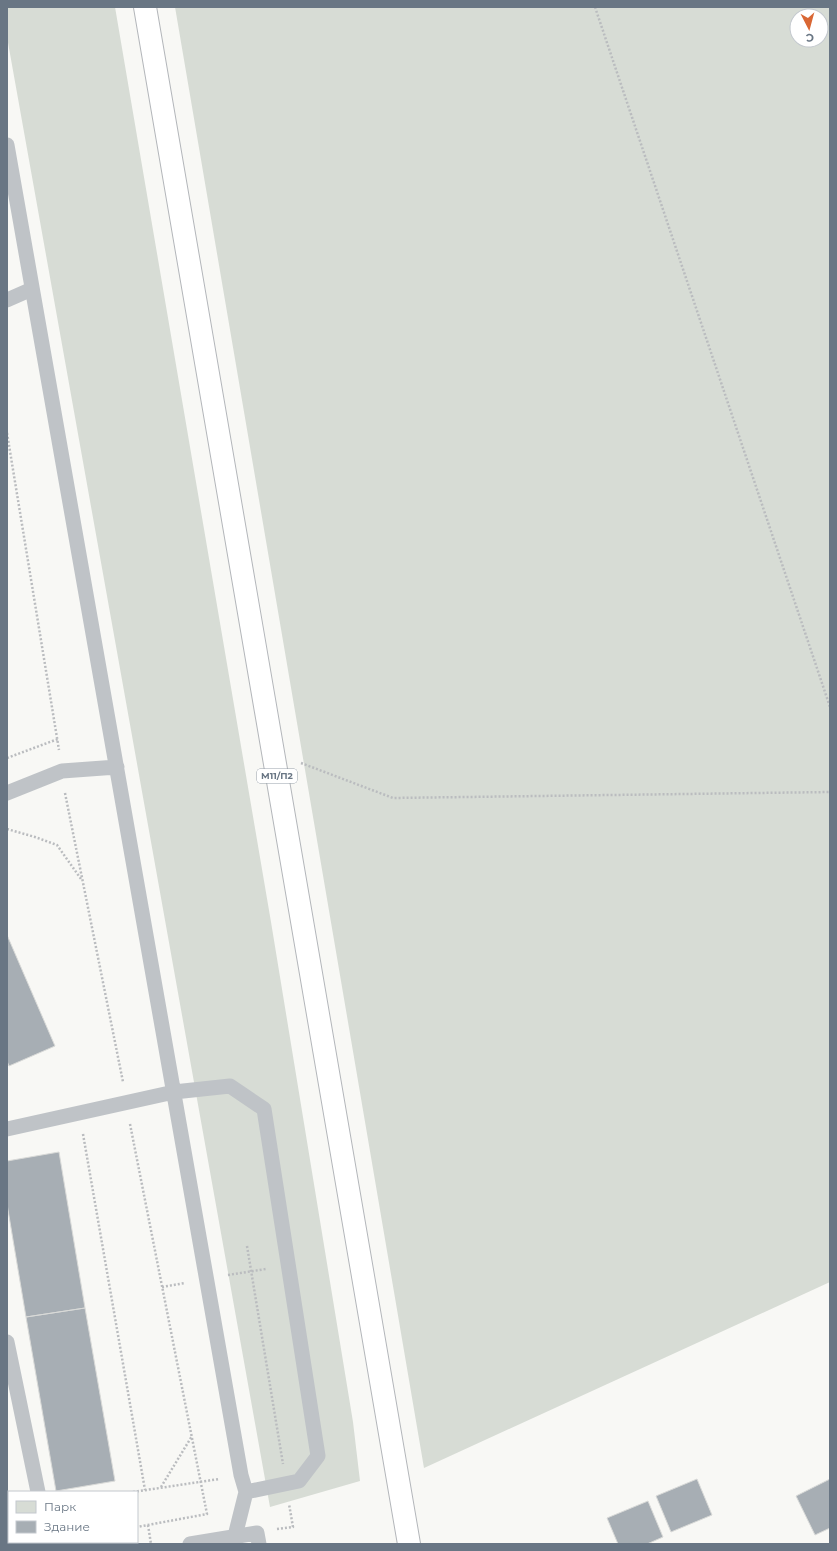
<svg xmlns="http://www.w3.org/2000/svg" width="837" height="1551" viewBox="0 0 837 1551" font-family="Montserrat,sans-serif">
<rect width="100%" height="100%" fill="#f8f8f5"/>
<path fill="#d7dcd5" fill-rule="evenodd" d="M7,7H115L271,922L353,1422L360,1481L270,1507L7,37Z
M175,7H830V1282L424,1468ZM797,16H821V40H797Z"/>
<path fill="#a7aeb4" stroke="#d9dad8" d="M7,935L55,1046L9,1066L7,1061Z
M59,1152L85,1308L26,1317L7,1204V1161Z
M85,1308L115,1481L56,1491L26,1317Z
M697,1479L712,1515L671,1532L656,1496Z
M830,1479V1528L815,1535L796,1496Z
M648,1501L663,1537L647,1544H618L607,1518Z"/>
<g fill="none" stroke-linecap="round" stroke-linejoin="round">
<defs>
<path id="highway" d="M145,7L409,1544"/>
</defs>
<use href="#highway" stroke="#b3b6ba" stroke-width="24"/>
<path stroke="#babcbf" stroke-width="2.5" stroke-dasharray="2 2" stroke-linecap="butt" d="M595,7L830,707
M7,433L59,750
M7,758L58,739
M301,763L393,798L830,792
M65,793L123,1082
M7,829L35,837L57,845L81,879
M130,1124L207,1514L137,1527
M83,1134L145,1490
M247,1246L283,1464
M228,1275L266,1269
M162,1287L185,1283
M161,1487L192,1436
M133,1492L219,1479
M148,1525L151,1544
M277,1529L293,1527L289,1504"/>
<path stroke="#bfc3c7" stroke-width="15" d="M7,145L241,1475L246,1492L235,1536
M7,300L32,289
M7,793L62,771L117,767
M7,1129L174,1092L230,1086L264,1109L318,1456L299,1481L246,1492
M7,1342L38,1492
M48,1542V1543
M190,1544L257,1533L259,1544"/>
<use href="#highway" stroke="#fff" stroke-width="22"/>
</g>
<g text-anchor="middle" stroke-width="4" stroke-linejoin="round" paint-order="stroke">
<rect fill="#fff" stroke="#969fa9" stroke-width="1" x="257" y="769" width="40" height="14" rx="3"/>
<g font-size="9" font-weight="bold" fill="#697684">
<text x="277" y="779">М11/П2</text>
</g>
</g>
<rect width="837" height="1551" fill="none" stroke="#697684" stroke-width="16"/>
<rect x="8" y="1491" width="130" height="52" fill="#ffffff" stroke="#c3c8ce"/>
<rect x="16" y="1501" width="20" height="12" fill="#d7dcd5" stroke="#c3c8ce"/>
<text x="44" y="1511" font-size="12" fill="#697684">Парк</text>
<rect x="16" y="1521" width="20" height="12" fill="#a7aeb4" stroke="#c3c8ce"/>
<text x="44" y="1531" font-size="12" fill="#697684">Здание</text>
<g transform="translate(809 28) rotate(174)"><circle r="19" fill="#ffffff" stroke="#c3c8ce"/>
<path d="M0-3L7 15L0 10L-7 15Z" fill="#d96734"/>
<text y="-6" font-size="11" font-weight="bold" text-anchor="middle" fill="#697684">С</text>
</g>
</svg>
